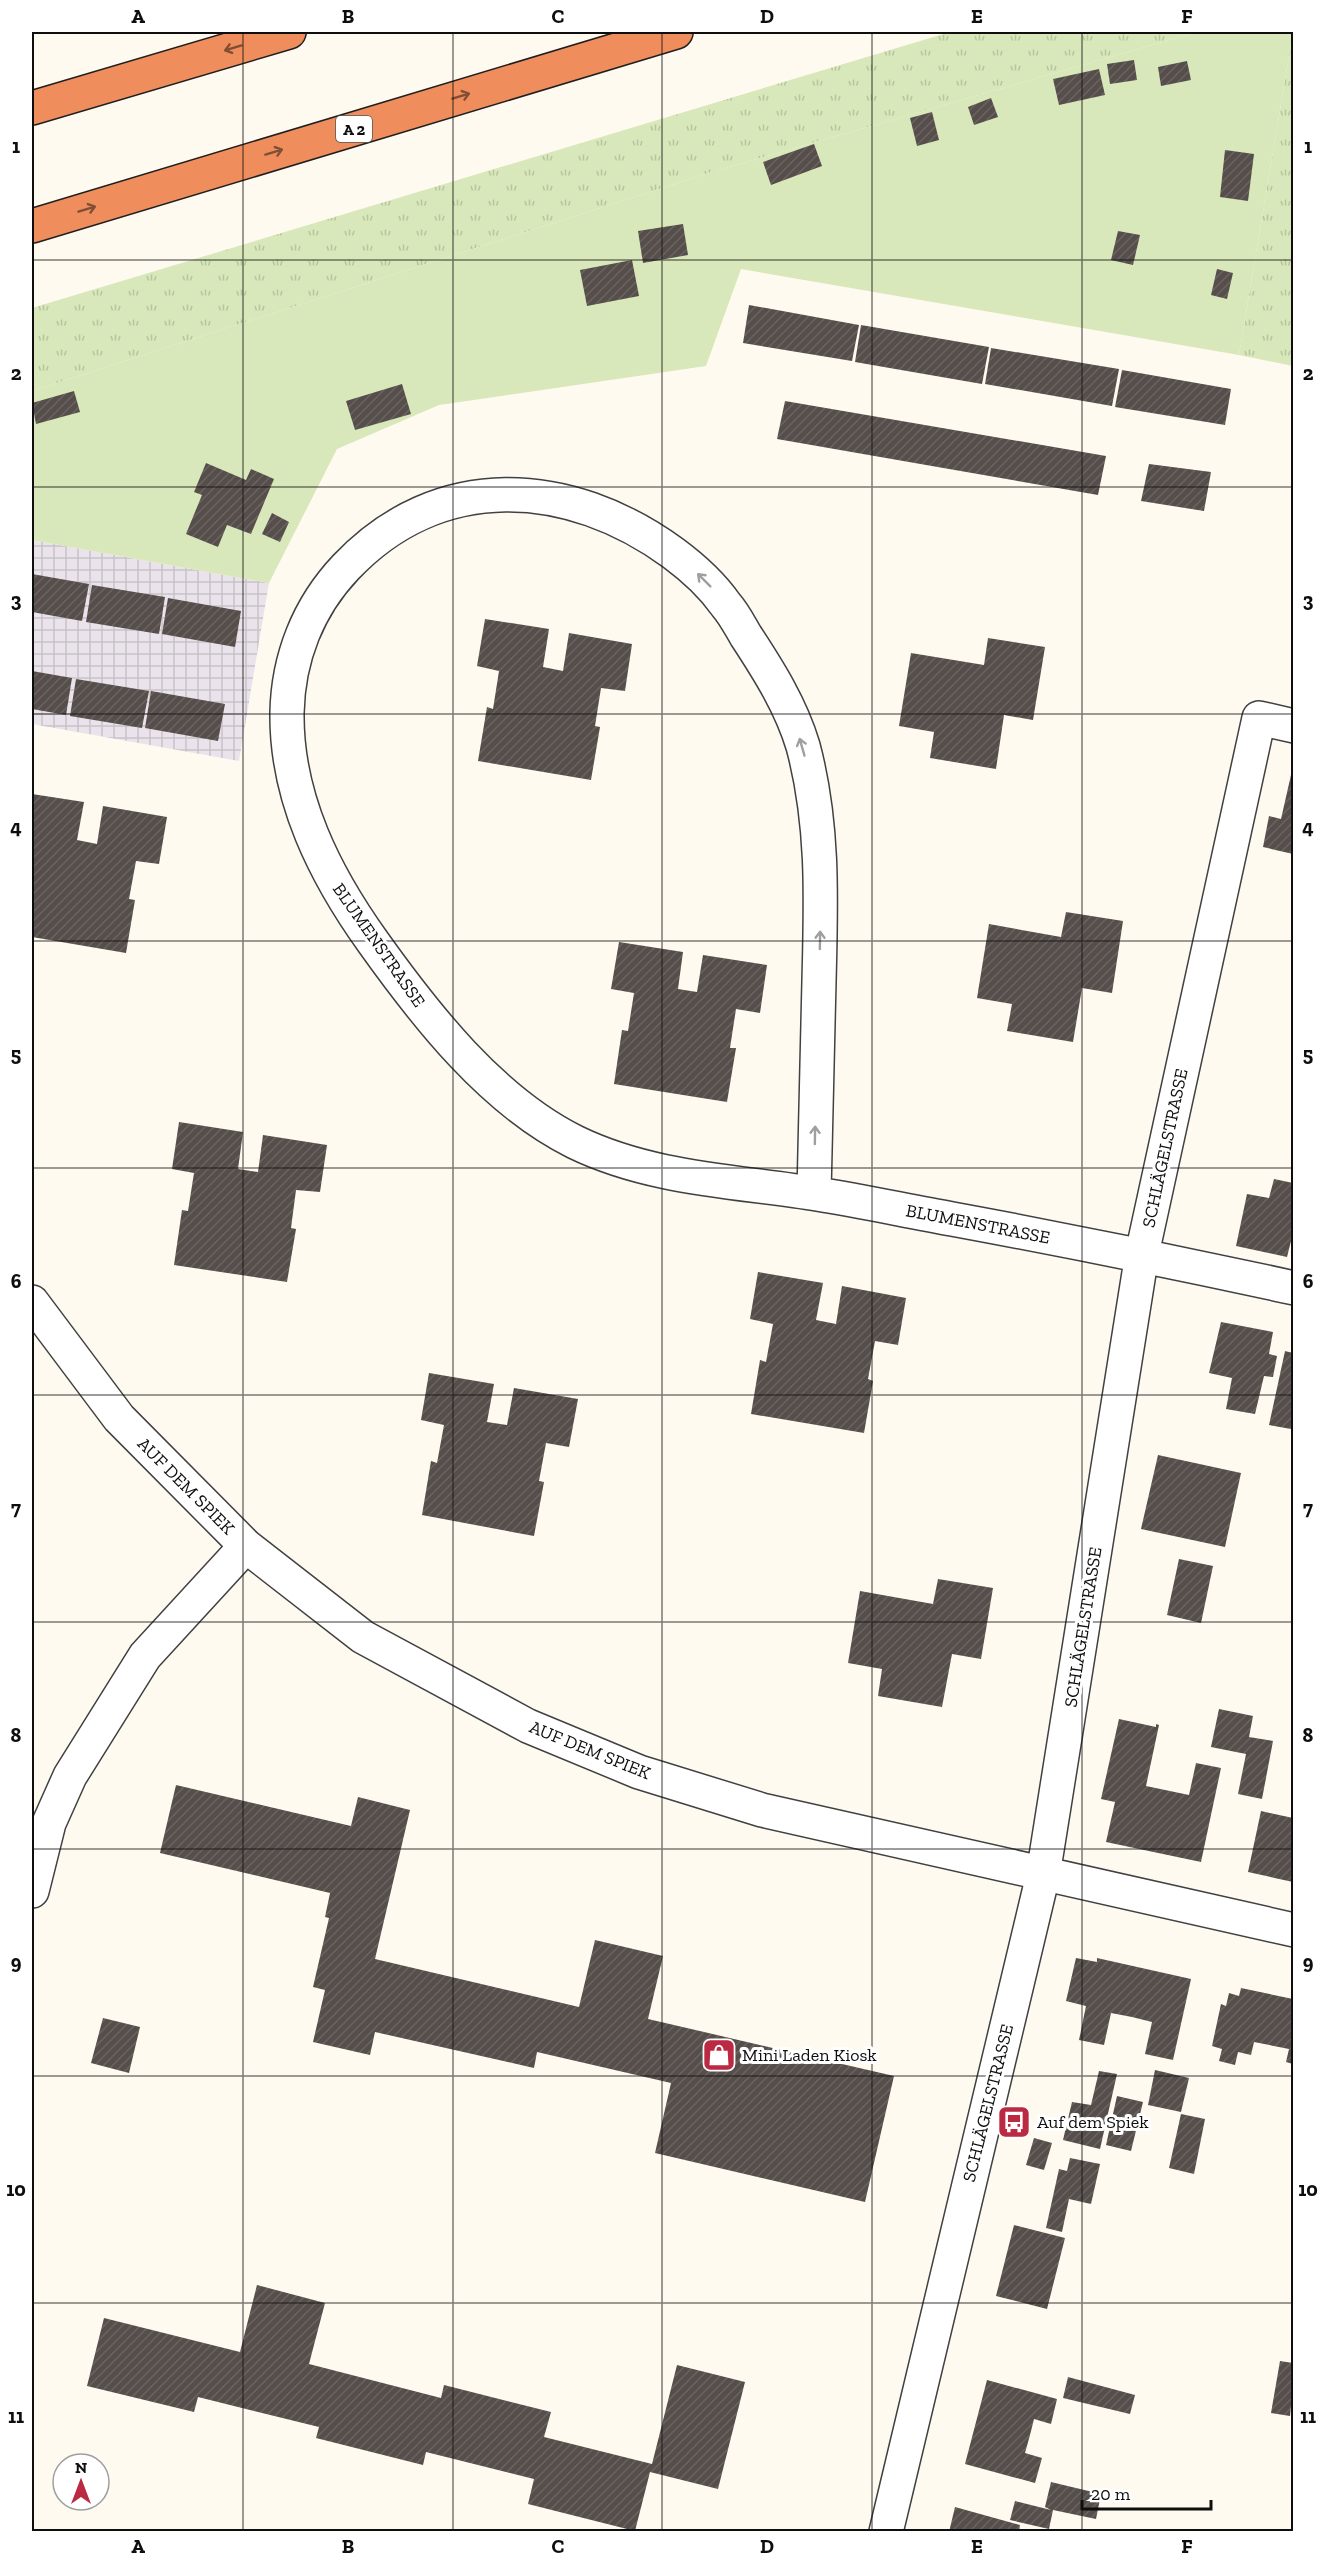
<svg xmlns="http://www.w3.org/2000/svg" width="1325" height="2563" viewBox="0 0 1325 2563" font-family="'Zilla Slab',serif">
<defs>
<pattern id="industrial-grid" width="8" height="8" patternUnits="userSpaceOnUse" patternTransform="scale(1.5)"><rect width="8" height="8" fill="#eae3ec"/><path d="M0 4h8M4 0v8" fill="none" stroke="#c8c2c9"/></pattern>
<pattern id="grass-tufts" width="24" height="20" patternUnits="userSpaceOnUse" patternTransform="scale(1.5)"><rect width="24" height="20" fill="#d8e8ba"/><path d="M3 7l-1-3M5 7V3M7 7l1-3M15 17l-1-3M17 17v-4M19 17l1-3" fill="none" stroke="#b8c69f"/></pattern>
<pattern id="building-hatch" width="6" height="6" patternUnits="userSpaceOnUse" patternTransform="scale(1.5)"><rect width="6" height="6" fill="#564e4b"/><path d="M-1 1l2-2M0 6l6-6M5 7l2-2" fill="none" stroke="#696361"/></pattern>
</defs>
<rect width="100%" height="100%" fill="#fffaf0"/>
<path fill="url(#industrial-grid)" d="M32,540L269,583L239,761L32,724Z"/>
<path fill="url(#grass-tufts)" d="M950,32H1197L712,172L32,391V308Z
M1293,32V366L1239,355Z"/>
<path fill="#d8e8ba" d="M1197,32H1293L1239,355L741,269L706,366L439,405L337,449L269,583L32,540V391L712,172Z"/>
<path fill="url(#building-hatch)" d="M1134,60L1137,80L1110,84L1107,64Z
M1187,61L1191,80L1161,86L1158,67Z
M1099,69L1105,95L1059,105L1053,79Z
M991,98L998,117L974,125L968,107Z
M932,112L939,140L917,146L910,118Z
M814,144L822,166L771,185L763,162Z
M1225,150L1254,154L1248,201L1220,197Z
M683,224L688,255L643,263L638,231Z
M1118,231L1140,235L1133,265L1111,260Z
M632,260L639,296L587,306L580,270Z
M1217,269L1233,273L1227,299L1211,295Z
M749,305L859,325L852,361L743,343Z
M861,325L989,347L982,384L855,362Z
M991,348L1119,369L1112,406L985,384Z
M1122,370L1231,389L1225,425L1115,407Z
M402,384L411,414L355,430L346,401Z
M74,391L80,412L36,424L32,403Z
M785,401L1106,456L1098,495L777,439Z
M206,463L246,480L251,469L274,479L251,534L227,525L218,547L186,534L202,495L194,492Z
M1149,464L1211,472L1204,511L1141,501Z
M272,513L289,522L280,542L262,534Z
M32,574L89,584L82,621L32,612Z
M92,585L165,597L159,634L86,622Z
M168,598L241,611L235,647L162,634Z
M485,619L549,629L543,667L563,671L569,633L632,644L625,691L601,688L595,726L600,727L591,780L478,761L487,707L493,709L499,671L477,666Z
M988,638L1045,647L1033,720L1004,715L996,769L930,758L934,732L899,726L911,653L984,665Z
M32,671L72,678L66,715L32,709Z
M76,679L149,691L142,728L70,716Z
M151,691L225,704L218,741L145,728Z
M1293,766V854L1263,847L1269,816L1281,819Z
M32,794L84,802L77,840L97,844L103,806L167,817L159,864L136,861L129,899L135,900L126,953L32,937V857L34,844L32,843Z
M1066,912L1123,921L1112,993L1082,988L1073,1042L1007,1031L1012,1004L977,998L989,924L1061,937Z
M619,942L683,952L678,989L697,992L703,955L767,965L760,1013L736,1009L730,1048H736L727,1102L614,1084L622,1030L628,1031L634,993L611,989Z
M179,1122L243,1132L238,1169L258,1172L263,1135L327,1145L320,1192L296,1190L291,1228L296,1229L287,1282L174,1265L182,1210L188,1211L194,1173L172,1169Z
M1274,1179L1293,1183V1242L1291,1241L1287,1257L1236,1246L1247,1194L1269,1198Z
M758,1272L823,1283L816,1320L836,1324L842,1286L906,1298L898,1345L875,1341L868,1379L873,1381L864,1433L751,1414L760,1360L766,1362L773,1324L750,1319Z
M1221,1322L1273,1332L1269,1354L1277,1356L1273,1377L1264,1376L1255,1414L1226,1409L1232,1378L1209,1373Z
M1285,1351L1293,1353V1415L1291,1429L1269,1425Z
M429,1373L494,1384L487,1422L507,1425L514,1388L578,1399L569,1447L546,1443L539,1481L544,1482L534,1536L422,1515L431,1461L437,1463L444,1425L421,1420Z
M1158,1455L1241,1473L1225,1547L1141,1529Z
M1179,1559L1213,1566L1201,1623L1167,1615Z
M938,1579L993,1588L981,1659L952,1654L942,1707L878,1696L882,1669L848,1663L860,1591L933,1604Z
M1219,1709L1253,1716L1249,1737L1273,1741L1262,1799L1238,1794L1246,1754L1211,1747Z
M1119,1719L1156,1727V1724L1159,1725L1146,1786L1189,1795L1196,1763L1221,1768L1201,1862L1106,1842L1115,1802L1101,1799Z
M176,1785L351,1826L358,1797L410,1810L375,1959L579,2007L595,1940L663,1956L648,2019L894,2076L865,2202L655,2153L671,2083L537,2052L534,2068L375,2032L370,2055L313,2042L325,1990L313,1987L329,1918L325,1917L330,1893L160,1853Z
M1261,1811L1293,1818V1882L1248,1872Z
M1076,1958L1097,1962V1958L1191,1979L1173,2060L1145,2054L1152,2022L1132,2017L1111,2013L1104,2045L1079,2040L1086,2006L1066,2001Z
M1241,1988L1293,1999V2064L1286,2062L1289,2049L1254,2042L1251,2055L1238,2052L1235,2065L1219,2061L1222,2049L1212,2046L1221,2004L1226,2006L1229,1993L1239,1996Z
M103,2018L140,2027L129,2073L91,2063Z
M1155,2070L1189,2078L1181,2112L1148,2105Z
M1099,2071L1117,2074L1100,2149L1063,2140L1072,2102L1091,2105Z
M1117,2096L1143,2102L1131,2151L1106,2145Z
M1181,2114L1205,2119L1194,2174L1169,2168Z
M1034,2138L1052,2143L1044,2170L1026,2165Z
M1070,2158L1100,2164L1091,2204L1069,2199L1062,2232L1046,2228L1059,2169L1067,2171Z
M1014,2225L1065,2238L1047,2309L996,2296Z
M257,2285L325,2303L309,2364L441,2398L444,2385L551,2412L544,2437L652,2464L677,2365L745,2382L718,2489L650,2472L635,2531L528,2504L534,2479L426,2452L423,2465L316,2438L319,2427L198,2397L194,2412L87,2386L104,2318L240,2352Z
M1280,2361L1293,2363V2406H1291L1290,2416L1271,2413Z
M1068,2377L1135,2395L1130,2414L1063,2398Z
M987,2380L1057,2399L1051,2424L1034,2419L1030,2435L1025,2453L1042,2458L1035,2483L965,2464Z
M1051,2482L1101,2494L1096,2519L1053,2510L1049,2529L1010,2520L1015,2501L1051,2510L1045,2507Z
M955,2507L1020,2525L1019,2532H949Z"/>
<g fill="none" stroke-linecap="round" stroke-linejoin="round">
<defs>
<path id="minor" d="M814,1193C815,1123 817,1052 819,981C821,902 824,824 803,746C791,706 769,671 746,636C740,626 734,614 726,605C712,585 692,567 673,553C569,477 439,469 346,567C308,607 288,658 287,713C286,798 325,875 373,942C425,1015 492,1101 575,1142C651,1179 735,1181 817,1194C862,1201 907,1211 952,1219C1066,1240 1180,1263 1294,1288
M32,1302L119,1418L246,1546L363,1637L528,1726L639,1772L762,1810L1294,1930
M32,1891L49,1823L70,1776L145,1656L246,1546
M886,2532L1043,1875L1142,1254L1259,718L1294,726"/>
<path id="motorway" d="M32,108L289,32
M32,226L676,32"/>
</defs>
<use href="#minor" stroke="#414141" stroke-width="36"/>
<use href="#motorway" stroke="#1f1f1f" stroke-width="36"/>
<use href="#minor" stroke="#fff" stroke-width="33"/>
<use href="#motorway" stroke="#f08d5c" stroke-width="33"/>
</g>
<defs><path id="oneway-shaft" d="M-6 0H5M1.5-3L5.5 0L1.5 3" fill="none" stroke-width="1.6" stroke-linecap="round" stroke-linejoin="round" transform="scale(1.5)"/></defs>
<g stroke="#7f4e35">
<use href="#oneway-shaft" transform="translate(233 48) rotate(163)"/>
<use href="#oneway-shaft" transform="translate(461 96) rotate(-17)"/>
<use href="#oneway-shaft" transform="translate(274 152) rotate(-17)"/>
<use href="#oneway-shaft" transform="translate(87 209) rotate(-17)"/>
</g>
<g stroke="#9f9f9f">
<use href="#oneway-shaft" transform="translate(704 580) rotate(-135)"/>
<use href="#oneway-shaft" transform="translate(802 747) rotate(-106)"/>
<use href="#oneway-shaft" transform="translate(820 940) rotate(-89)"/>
<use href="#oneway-shaft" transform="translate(815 1135) rotate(-89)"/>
</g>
<path fill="none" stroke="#0e0e0e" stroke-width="1.5" stroke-opacity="0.55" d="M243,32V2532M453,32V2532M662,32V2532M872,32V2532M1082,32V2532M32,260H1294M32,487H1294M32,714H1294M32,941H1294M32,1168H1294M32,1395H1294M32,1622H1294M32,1849H1294M32,2076H1294M32,2303H1294"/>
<defs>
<symbol id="shop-square" viewBox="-11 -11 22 22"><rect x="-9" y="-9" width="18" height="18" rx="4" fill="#ba2a43" stroke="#fff"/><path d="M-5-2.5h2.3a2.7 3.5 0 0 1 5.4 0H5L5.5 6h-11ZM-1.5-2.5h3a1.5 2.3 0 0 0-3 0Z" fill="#fff"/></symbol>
<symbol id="bus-square" viewBox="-11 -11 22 22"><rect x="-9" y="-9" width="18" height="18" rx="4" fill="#ba2a43" stroke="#fff"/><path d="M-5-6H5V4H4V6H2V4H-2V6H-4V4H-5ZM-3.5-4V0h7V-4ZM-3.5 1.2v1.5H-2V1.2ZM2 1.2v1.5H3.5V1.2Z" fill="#fff"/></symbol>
</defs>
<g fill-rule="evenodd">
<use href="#shop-square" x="700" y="2036" width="38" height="38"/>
<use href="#bus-square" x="995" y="2103" width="38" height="38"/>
</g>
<g text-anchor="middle" stroke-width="6" stroke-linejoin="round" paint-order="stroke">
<rect fill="#fff" stroke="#565656" stroke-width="1.5" x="336" y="116" width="36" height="26" rx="4.5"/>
<g font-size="16" font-weight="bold" fill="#0e0e0e">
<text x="354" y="135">A 2</text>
</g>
<g font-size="18" fill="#0e0e0e" stroke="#fff">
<text transform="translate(379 945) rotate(55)" y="6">BLUMENSTRASSE</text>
<text transform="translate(1165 1148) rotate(-78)" y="6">SCHLÄGELSTRASSE</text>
<text transform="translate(978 1224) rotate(11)" y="6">BLUMENSTRASSE</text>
<text transform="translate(186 1486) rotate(45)" y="6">AUF DEM SPIEK</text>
<text transform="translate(1083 1627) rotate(-81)" y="6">SCHLÄGELSTRASSE</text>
<text transform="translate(590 1750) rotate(22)" y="6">AUF DEM SPIEK</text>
<text transform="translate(988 2103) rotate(-76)" y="6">SCHLÄGELSTRASSE</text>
</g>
<g font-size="18" fill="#0e0e0e" stroke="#fff" text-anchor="start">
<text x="742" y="2061">Mini Laden Kiosk</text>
<text x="1037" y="2128">Auf dem Spiek</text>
</g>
</g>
<rect width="1325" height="2563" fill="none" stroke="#ffffff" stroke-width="66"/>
<g transform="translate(81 2482)"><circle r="28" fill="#ffffff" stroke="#9f9f9f" stroke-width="1.5"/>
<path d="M0-4.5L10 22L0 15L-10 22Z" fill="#ba2a43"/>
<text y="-9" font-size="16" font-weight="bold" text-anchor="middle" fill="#0e0e0e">N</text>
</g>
<path d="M1082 2500v9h129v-9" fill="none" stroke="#0e0e0e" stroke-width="3"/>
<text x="1091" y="2500" font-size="18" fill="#0e0e0e" stroke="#ffffff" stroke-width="4.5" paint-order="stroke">20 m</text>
<rect x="33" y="33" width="1259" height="2497" fill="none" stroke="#0e0e0e" stroke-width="2"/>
<g font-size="20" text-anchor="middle" font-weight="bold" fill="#0e0e0e">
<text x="138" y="23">A</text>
<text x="348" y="23">B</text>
<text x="558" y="23">C</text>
<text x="767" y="23">D</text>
<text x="977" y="23">E</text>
<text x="1187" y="23">F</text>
<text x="16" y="153">1</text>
<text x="1308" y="153">1</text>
<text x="16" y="380">2</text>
<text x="1308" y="380">2</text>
<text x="16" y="607">3</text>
<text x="1308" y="607">3</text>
<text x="16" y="834">4</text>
<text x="1308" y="834">4</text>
<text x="16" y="1061">5</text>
<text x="1308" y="1061">5</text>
<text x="16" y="1288">6</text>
<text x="1308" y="1288">6</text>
<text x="16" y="1515">7</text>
<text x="1308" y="1515">7</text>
<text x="16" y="1742">8</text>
<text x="1308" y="1742">8</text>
<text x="16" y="1969">9</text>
<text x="1308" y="1969">9</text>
<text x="16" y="2196">10</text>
<text x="1308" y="2196">10</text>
<text x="16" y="2423">11</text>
<text x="1308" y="2423">11</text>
<text x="138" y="2553">A</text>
<text x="348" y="2553">B</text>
<text x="558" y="2553">C</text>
<text x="767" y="2553">D</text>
<text x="977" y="2553">E</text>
<text x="1187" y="2553">F</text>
</g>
</svg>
